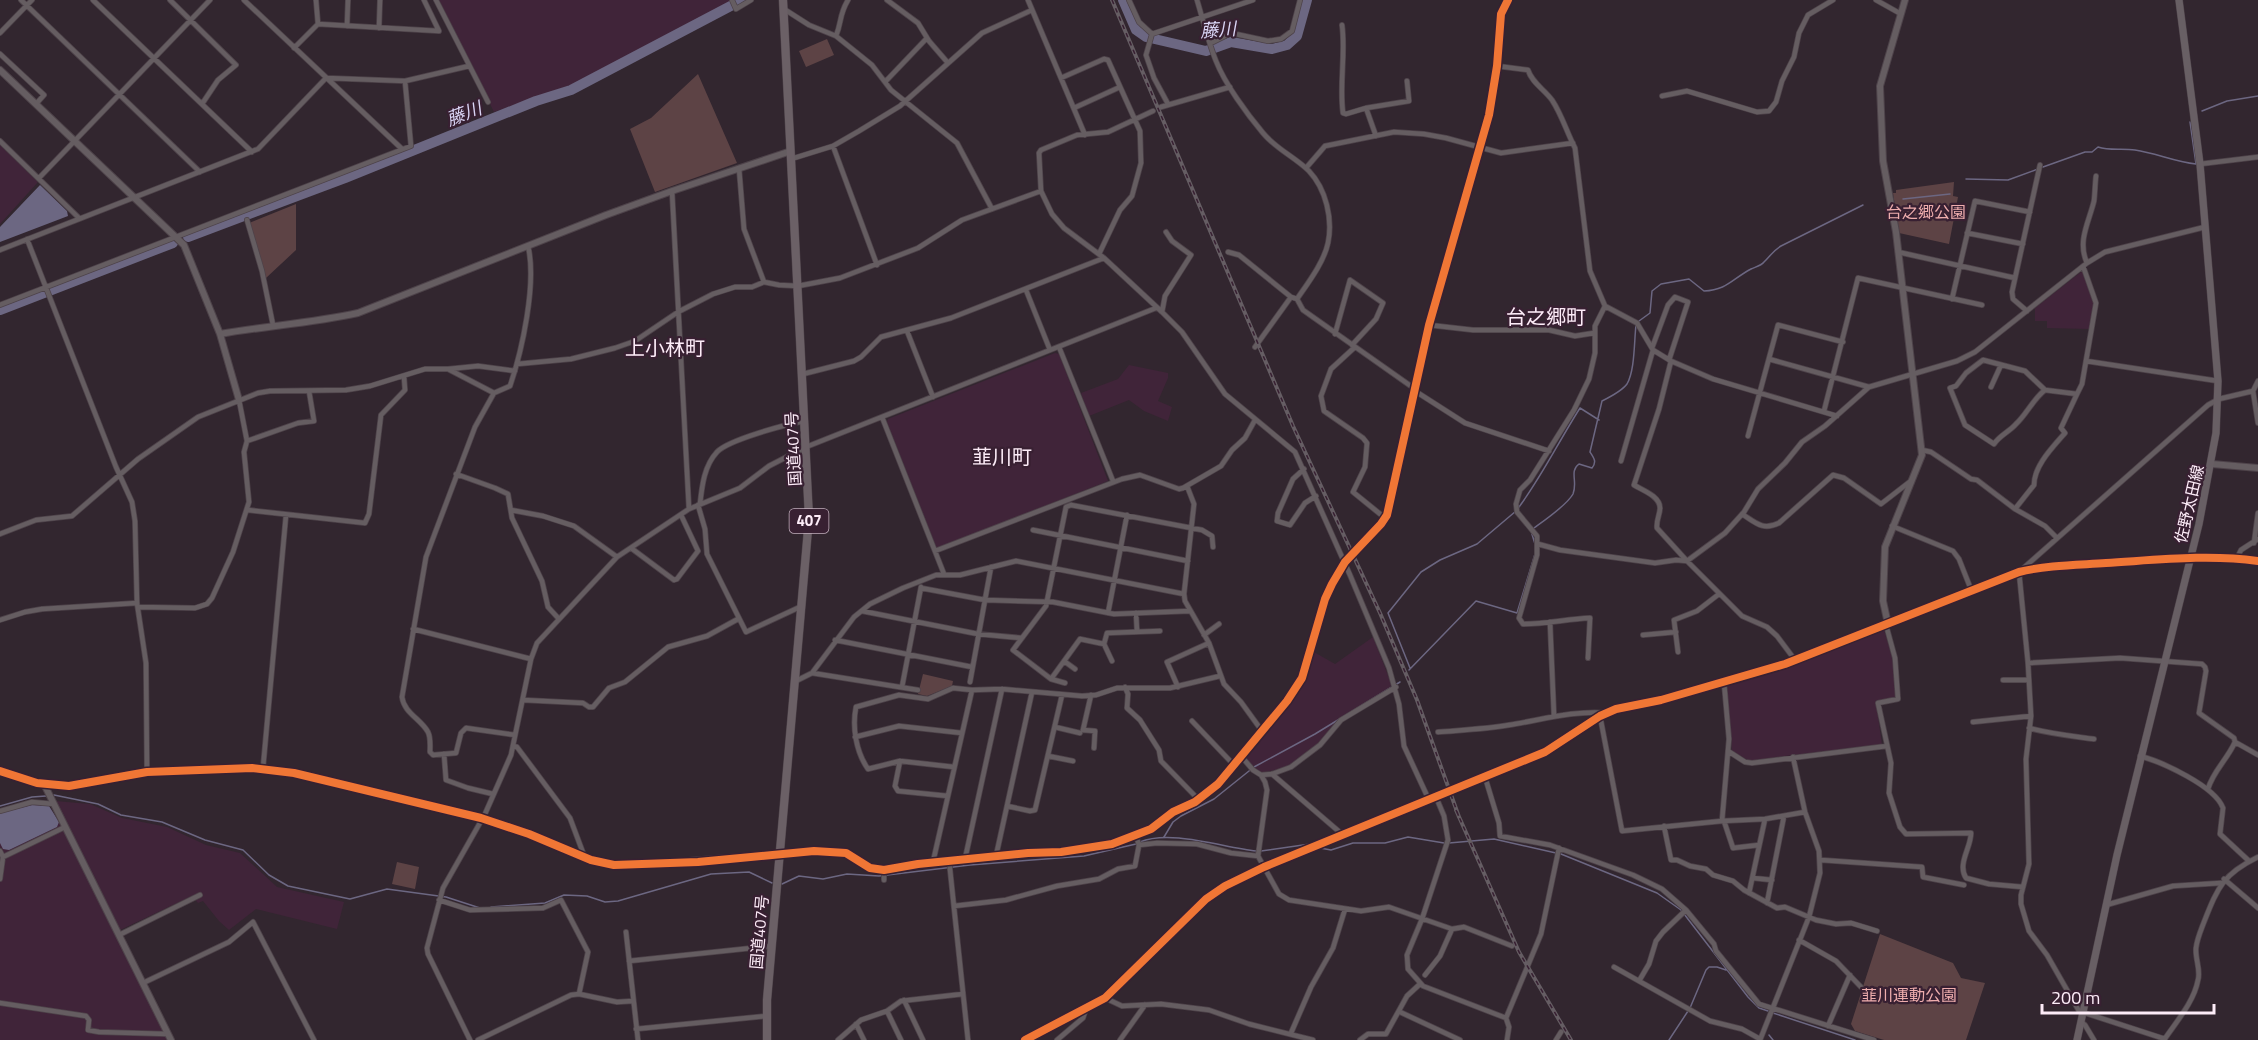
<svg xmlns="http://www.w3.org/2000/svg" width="2258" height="1040" viewBox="0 0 2258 1040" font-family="'Titillium Web','Noto Sans JP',sans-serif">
<rect width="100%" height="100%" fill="#32262f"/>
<path fill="#402439" d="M439,0H729L730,2L571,85L494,112Z
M0,145L38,182L0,224Z
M2081,272H2084L2094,304L2090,329L2047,328V321H2035V308Z
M1055,353L1059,354L1108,481L939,548L936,547L887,422L888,419Z
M1129,365L1168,373V378L1158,401L1172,407L1168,421L1144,411L1129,400L1089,416L1081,393L1118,379Z
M1884,630L1893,658L1897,697L1876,702L1882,745L1785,756L1751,762L1732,751L1726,686L1728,685L1788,667Z
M1373,637L1391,683L1390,689L1340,719L1320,744L1289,767L1260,773L1246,760L1245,757L1290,703L1304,680L1314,652L1335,664Z
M55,801L90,804L122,818L167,827L206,845L240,853L277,887L344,902L337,929L256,909L229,930L219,921L203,901L198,903L192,896L120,930Z
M32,804L49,806L59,822L168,1040H0V813Z"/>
<path fill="#5d4345" d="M827,39L834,55L806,67L799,51Z
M698,74L737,163L655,192L630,129L651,118Z
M1954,182L1953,196L1958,197L1949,244L1899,233L1893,193H1896V190Z
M296,204V250L266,278L249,223Z
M923,674L953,681L952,686L927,696L918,694Z
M397,862L419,867L415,889L392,884Z
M1880,934L1953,963L1961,978L1985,983L1966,1040H1884L1855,1031L1851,1024Z"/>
<path fill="#6c6782" d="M40,185L67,211L68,216L0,242V227Z
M32,805L49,806L59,822L57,827L9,850L3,849L0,843V813Z"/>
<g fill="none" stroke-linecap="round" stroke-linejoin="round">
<path stroke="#6c6782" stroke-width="1.5" d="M2202,111L2227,101L2258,96
M2043,167L2085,152H2092L2098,147C2110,151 2122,148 2135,150C2156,153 2175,162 2196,164L2190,122
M1966,179L2008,180L2038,169
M1903,199L1950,194
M1639,321L1650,313L1652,291L1661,284L1689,279L1704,291C1727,290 1732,279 1751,269C1755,267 1761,266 1764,262C1770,256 1773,251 1781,246L1863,205
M1519,507C1542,476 1559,441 1580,408L1599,420
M1534,528C1545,520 1567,505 1573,494C1578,482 1569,471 1579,464L1592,468C1597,462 1594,458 1590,452L1602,401C1610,397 1622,391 1627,384C1635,370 1634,342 1636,325
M1531,531L1535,544
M1410,668L1388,613L1421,572L1440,560L1477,544L1516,511
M1409,670L1476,601L1517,613L1535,554
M54,795L98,804L121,815L162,822L205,840L243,850L269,875L288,886L350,899L387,889L446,897L480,908
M0,806L32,797L46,796
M1164,837L1173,822L1181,816L1214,799L1254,767L1315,734L1400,682
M1140,842C1171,829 1224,848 1256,851
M1449,843L1494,839L1556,853
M1320,848L1331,850L1353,843H1385L1408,837L1444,843
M1261,851L1310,844
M1561,854L1657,893L1681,910L1748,997L1759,1008L1768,1011
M782,884L799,876L823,879L847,874L879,876L970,865L1084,856L1136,844
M491,907L545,903L564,895L587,896L605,902L618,901L711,874L749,872L772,883
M1773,1013L1855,1040
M1769,1035L1773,1040
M1669,1040L1690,1008L1706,970L1709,967H1717L1726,970"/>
<path stroke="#6c6782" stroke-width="10" d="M1123,0L1136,30L1146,37L1206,51L1231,42L1272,49L1287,45L1297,36L1307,0
M188,237L345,178L536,101L571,90L742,0
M0,310L173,243"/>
<defs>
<path id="minor" d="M21,0L200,172
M93,0L252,152
M170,0L236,65L218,80L202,104
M244,0L402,149
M316,0L318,24
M436,0L488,102
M732,0L736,9L751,0
M887,0L918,23L929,41L948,63
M1028,0L1085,135
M1129,0L1139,22L1152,34
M1197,0C1203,20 1208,41 1216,61C1225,84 1247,114 1263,133C1276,149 1295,157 1309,171C1326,189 1333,219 1328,243C1324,262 1308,283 1297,299L1303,310L1415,389
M1876,0L1901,14
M784,9L809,25L836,36L872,65L891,90L957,143L992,209
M1342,25C1346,53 1339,85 1343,113L1346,114L1366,108L1376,136
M347,26L348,0
M379,28L380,0
M0,33L32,0
M1152,34L1253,0
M1152,34L1146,55L1154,78L1168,104
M836,36C842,21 839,15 848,0
M1211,43L1231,33L1268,41L1281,39L1292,31L1300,0
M294,48L318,24L439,31L424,0
M0,54L44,95L36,104
M1497,66L1528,70C1532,83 1544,89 1552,100C1562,115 1567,133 1575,148L1590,271L1605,306L1637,323L1653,350L1671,361L1713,379L1837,416
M1061,78L1104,59L1108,60L1140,131L1141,163L1132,196L1120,210L1099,254
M885,82L927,38
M1662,96L1687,91L1757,112L1769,111L1776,102L1782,81L1794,57L1799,33L1808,15L1833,0
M1161,107L1230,87
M1074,108L1120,87
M1366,108L1409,101L1407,81
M1153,111L1108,132L1077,135L1041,150L1039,153L1041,191L1052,214L1064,228L1104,258L1162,312L1182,332L1225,394L1295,452L1350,575L1389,668L1399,704L1404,746L1429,800
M0,141L79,218
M833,146L877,265
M791,159L833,146L859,131L900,106L982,33L1032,10
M2200,164L2258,157
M739,168L744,229L764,282
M1306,168L1325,146L1394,132L1424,134L1446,138L1501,153L1573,143
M39,178L210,0
M672,191L689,509
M247,220L262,271L273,325
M1967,233L2023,244
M27,239L116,467L132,502L135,521L137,603L146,663L147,772
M0,250L258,149L326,78L405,81L469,66
M1228,252L1239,255L1291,297L1297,299
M1898,252L2015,278
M2087,263C2077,241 2089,222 2094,201C2095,193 2095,184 2096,176
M1026,290L1050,350
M1952,299L1975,201L2030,212
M0,305L411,146L405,81
M2027,311L2013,299L2012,292L2040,165
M1162,312L1165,296L1191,255L1172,241L1166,232
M1429,325L1473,330H1549L1575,336L1594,333
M907,331L933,397
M1335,334L1350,280L1383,303L1376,319L1352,345
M1059,347L1113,481
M1255,347L1291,297
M1355,347L1331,369L1321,396L1324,411L1363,438L1367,443L1365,467L1353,492L1385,518
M1652,348L1668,305L1675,297L1688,302L1669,360
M1769,359L1869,387
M1671,361L1659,409L1634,485C1642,490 1660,496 1660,508C1660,515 1656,520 1657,528L1687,561L1742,616L1767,627L1777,636L1795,660
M2086,361L2218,381
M517,364L571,359L615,348L635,341L678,312L713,294L735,287H752L764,282L779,285L798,286L840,278L918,248L962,220L1041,191
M448,369L478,366L515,371
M803,374L854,361L861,357L881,337L951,318L1104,258
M2258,381L2253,391L2258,423
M1991,387L2001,365
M2045,390C2033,399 2027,414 2016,424C2009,432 2000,435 1994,444L1965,425L1950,388L1956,386L1966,373L1983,360L2025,371L2045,390L2077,394L2082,384L2096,303L2083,266
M1415,391L1465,423L1549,451
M1824,411L1858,278L1982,305
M882,417L944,574
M1748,436L1778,325L1843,342
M247,441L298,423L314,421L309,391
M1922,450L1931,452L1971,479L1977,480L2015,509L2045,526L2057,538
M1621,461L1653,350
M1304,469L1293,479L1278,513L1277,521L1290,525L1305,503L1316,496
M456,474L495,488L508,494L512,518L542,581L548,607L559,619
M1187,486L1194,504L1184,594L1185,601L1209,643L1224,684L1241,702L1262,731
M700,504C702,486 704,466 717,452C728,440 787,424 805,421
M698,505L705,529L707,554L746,632L802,606
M2015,509L2034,485C2034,466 2052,448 2065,433L2061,428L2077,394
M248,510L365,523L369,514L381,415L405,390L404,377
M511,510L543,516L574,526L617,557
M1742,514C1756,523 1763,531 1779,523L1833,475L1844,478L1881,504L1912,480
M1892,526L1953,551L1959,559L1972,592
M1033,530L1188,561
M0,534L36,520L72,516L138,459L198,417L258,393L270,391L346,390L370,386L425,369H448L494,393
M2254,543L2258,513
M1538,544L1560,550L1655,563L1676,560L1687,561L1725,533L1744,512L1758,489L1785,463L1802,442L1825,426L1869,387L1957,361L1975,352L2087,263L2105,252L2205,227
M631,548L674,580L677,579L698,551L681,515
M935,551L1122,479L1140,475L1179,489L1183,488L1221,466L1232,450L1245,438L1255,420
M2237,558L2241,550L2258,539
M921,588L985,600L1053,602L1114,614L1190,611
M138,607L195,608L207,604L212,598L233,552L249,502L244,452L247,441L239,400
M862,611L978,634L1022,638
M1108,613L1127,515
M1136,613L1137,631
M0,620L25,612L42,609L137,603
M1550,622L1554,716
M1886,625L1895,658L1898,699L1878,703L1891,763L1889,793L1900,827L1906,834L1971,833C1971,848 1957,864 1966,878L1989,884L2023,887
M413,629L531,659
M1204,635L1219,624
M1643,635L1676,632
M835,640L972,667
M1104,644L1112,661
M1678,652L1674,620L1697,611L1719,594
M1588,658L1590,618C1567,619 1546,624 1523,624L1519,618L1537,555V536L1517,512L1516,504L1520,490L1530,480L1574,410L1589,379L1595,353V326L1605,306
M1064,661L1075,669
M2028,663L2120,658L2202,664L2205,667L2206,671L2199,713L2234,738L2235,742L2258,755
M812,673L918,690
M1051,679L1080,639L1104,644L1107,633L1160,631
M2003,680H2029
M796,681L812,673L854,617L870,604L903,588L936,575H960L1016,561L1184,594
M970,682L991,567
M1065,683L1051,679L1013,650L1046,606L1066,507L1071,505L1202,530L1212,536L1213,547
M902,687L921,587
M1125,687L1128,694L1127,708L1140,720L1159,750L1161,761L1198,799
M1178,687L1167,662L1209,643
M1091,695L1083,730L1095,731L1094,748
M523,700L583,703L589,707H593L609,688L625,682L668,647L707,636L738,619
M1600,716L1622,831L1722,821L1765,819L1805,812
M1192,721L1234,765
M1973,722L2031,716
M1055,727L1080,733
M2029,728C2051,734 2072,736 2094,739
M1438,732C1462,730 1486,729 1509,725C1541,720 1574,710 1607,713
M515,735L466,728L461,733L456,753L433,755L430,752C430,746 431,738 428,732C421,719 404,713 402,697L426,557L435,533L475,427L494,393L510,386C522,351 537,283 528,246
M855,737L899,726L962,733
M513,746L517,747L570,818L585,858
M1728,751L1745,762L1752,763L1887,746
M444,754L446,780L468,788L493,794
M1048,756L1073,761
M1241,756L1253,770L1261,775L1272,774L1291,767L1320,745L1341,720L1396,687
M2140,756C2162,762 2215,786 2223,808L2220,834L2249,861
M900,761L895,786L898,791L948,796
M954,767L900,761L868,769C856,752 852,727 856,707L899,695L928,699L953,688L972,690L1002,689L1082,696L1096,695L1117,688H1170L1220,676
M263,768L286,515
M1272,774L1343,835
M1485,777L1499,823L1500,836L1550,845L1633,875L1662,889L1686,910L1714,944L1716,951L1759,1004L1874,1040
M2208,789C2213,771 2227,760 2235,742
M1436,797L1444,816L1448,840L1422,919L1407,955L1408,969L1423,986L1506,1018
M1007,806L1030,811L1035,810L1062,695
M0,811L32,802L54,804
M1722,821L1729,739L1724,682
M1724,821L1733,848L1759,845
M1664,826L1671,860H1677L1690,866L1706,869L1713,875L1733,881L1744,890L1777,908L1785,907L1816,920L1836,924L1851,923L1877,931
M1139,845L1157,843L1197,844L1231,853L1258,856L1279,894L1289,900L1361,911L1389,907L1452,929L1440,956L1425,975
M0,851L3,857L0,879
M779,854L814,851L846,853L870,868L884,870L918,864L1028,853L1061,852L1096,846L1126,840L1151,829L1173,812L1195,802L1218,784L1287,701L1305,671L1325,599L1332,584L1345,562L1381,524L1387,515L1429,325L1489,115L1497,66L1501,14L1508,0
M996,856L1032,692
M1258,856L1267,790L1265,782L1261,775
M3,857L65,827
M965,859L1002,689
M949,860L968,1040
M1821,860L1922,867L1923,877L1964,885
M933,862L972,690
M884,870V880
M1753,878L1772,880
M2224,879L2258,908
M1749,893L1765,819
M439,900L470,910L543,908L561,900L588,952L579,994
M1767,903L1784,816
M2106,905L2173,886L2221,883
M954,906L1006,900L1057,886L1099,879L1118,869L1135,866L1139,845L1136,836
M1452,929L1464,927L1512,946
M626,932L638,1040
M119,935L200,895
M1799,940L1836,961L1861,987
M629,961L772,946
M1614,967L1710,1021L1742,1029L1760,1039
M1639,981L1649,964L1656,941L1663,932L1686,910
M143,983L229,942L253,922L314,1040
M1105,998L1122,1006L1161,1004L1209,1010L1249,1024L1313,1040
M904,1000L923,1040
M0,1003L86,1016L89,1020L88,1030L99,1032L168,1034
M887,1011L901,1040
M1400,1012L1460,1040
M2081,1022L2085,1025L2094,1040
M856,1024L864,1040
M1828,1026L1850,975
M636,1029L766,1016
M1291,1033L1311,987L1333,948L1345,909
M2165,1039L2079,1011L2047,955L2029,931L2021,904V895L2029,864L2026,759L2031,716L2028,663L2019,572L2208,405L2219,399L2253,391
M470,1040L428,954L427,948L443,888L485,814L511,755L531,659L537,643L617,557L689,509L740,488L769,466L806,447L1156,308
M478,1040L571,995L579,994L617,1002L633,1001
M838,1040L861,1020L887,1011L901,1001L963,994
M1057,1040L1083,1018L1086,1009
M1120,1040L1145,1005
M1360,1040L1368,1034H1386L1407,996L1420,984
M1507,1040L1509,1027L1506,1018L1541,934L1559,848
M1556,1040L1561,1032
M1760,1040L1809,917L1820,873L1819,851L1805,812L1793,757
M2164,1040C2176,1022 2194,1002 2198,980C2201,970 2195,959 2196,948C2197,939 2201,930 2204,922C2218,887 2223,874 2258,857"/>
<path id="tertiary" d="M0,70L184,245L220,334L239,400
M220,334C266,326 312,323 358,313L606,215L672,191L791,151
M2212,464L2258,468
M1888,624L1883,601L1885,547L1922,455L1896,232L1883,161L1880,86L1905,0
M0,771L37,783L69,786L147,772L252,768L294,773L481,818L529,834L591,860L623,866L779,854
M44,784L171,1040
M1025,1040L1105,998L1206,899L1225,886L1264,867L1545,752L1600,716L1616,709L1661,700L1785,664L2019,572C2048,565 2077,565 2106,563C2156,560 2208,554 2258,561"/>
<path id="secondary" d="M2077,1040L2117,855L2199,524L2216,433L2218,381L2200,164L2179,0"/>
<path id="trunk" d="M767,1040V1000L809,518L783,0"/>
</defs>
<use href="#minor" stroke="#4e434a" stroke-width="6"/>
<use href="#tertiary" stroke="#4e434a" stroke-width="8"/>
<use href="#secondary" stroke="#4e434a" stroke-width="8"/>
<use href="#trunk" stroke="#4e434a" stroke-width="9"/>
<use href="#minor" stroke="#655d61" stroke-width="4.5"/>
<use href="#tertiary" stroke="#655d61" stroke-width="6"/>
<use href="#secondary" stroke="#685f64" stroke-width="7"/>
<use href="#trunk" stroke="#6b6066" stroke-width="8"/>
<defs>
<path id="rail" d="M1112,0L1293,426L1380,613L1417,700L1459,817
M1456,810L1519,952L1571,1040"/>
</defs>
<use href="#rail" stroke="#655d63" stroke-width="4"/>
<use href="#rail" stroke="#382032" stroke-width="1.5" stroke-dasharray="4.5" stroke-linecap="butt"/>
<defs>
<path id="cycleway" d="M0,771L37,783L69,786L147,772L252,768L294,773L481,818L529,834L591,860L614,865L698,862L814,851L846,853L870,868L884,870L918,864L1028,853L1061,852L1112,844L1151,829L1173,812L1195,802L1218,784L1287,701L1302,678L1325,599L1332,584L1345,562L1381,524L1387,515L1429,325L1489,115L1497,66L1501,14L1508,0
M1025,1040L1105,998L1206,899L1225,886L1264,867L1545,752L1600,716L1616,709L1661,700L1785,664L2019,572C2048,565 2077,565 2106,563C2156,560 2208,554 2258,561"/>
</defs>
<use href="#cycleway" stroke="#382032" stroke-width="11"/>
<use href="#cycleway" stroke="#f07635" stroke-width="8"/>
</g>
<g text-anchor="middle" stroke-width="4.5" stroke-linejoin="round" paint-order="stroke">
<rect fill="#382032" stroke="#c2afbd" stroke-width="1.5" x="789.5" y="509" width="39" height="24" rx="4.5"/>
<g font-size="15" font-weight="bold" fill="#fdecf8">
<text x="809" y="526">407</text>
</g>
<g font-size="16" fill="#eeadad" stroke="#382032">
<text x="1926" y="218">台之郷公園</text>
<text x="1909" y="1001">韮川運動公園</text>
</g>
<g font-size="16" fill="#fdecf8" stroke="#382032">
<text transform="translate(793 449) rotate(-93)" y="6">国道407号</text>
<text transform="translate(2189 504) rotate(-77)" y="6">佐野太田線</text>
<text transform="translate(759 932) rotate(-85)" y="6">国道407号</text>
</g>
<g font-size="18" font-style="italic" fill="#dad5f6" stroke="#382032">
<text transform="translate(1218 30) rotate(-4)" y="6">藤川</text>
<text transform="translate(464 114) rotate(-21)" y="6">藤川</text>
</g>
<g font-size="20" fill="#fdecf8" stroke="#382032">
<text x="1546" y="324">台之郷町</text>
<text x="665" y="355">上小林町</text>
<text x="1002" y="464">韮川町</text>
</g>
</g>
<path d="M2042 1004v9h172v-9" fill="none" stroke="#fdecf8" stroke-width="3"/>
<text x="2051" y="1004" font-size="18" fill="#fdecf8" stroke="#382032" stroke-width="4.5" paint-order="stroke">200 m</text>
</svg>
